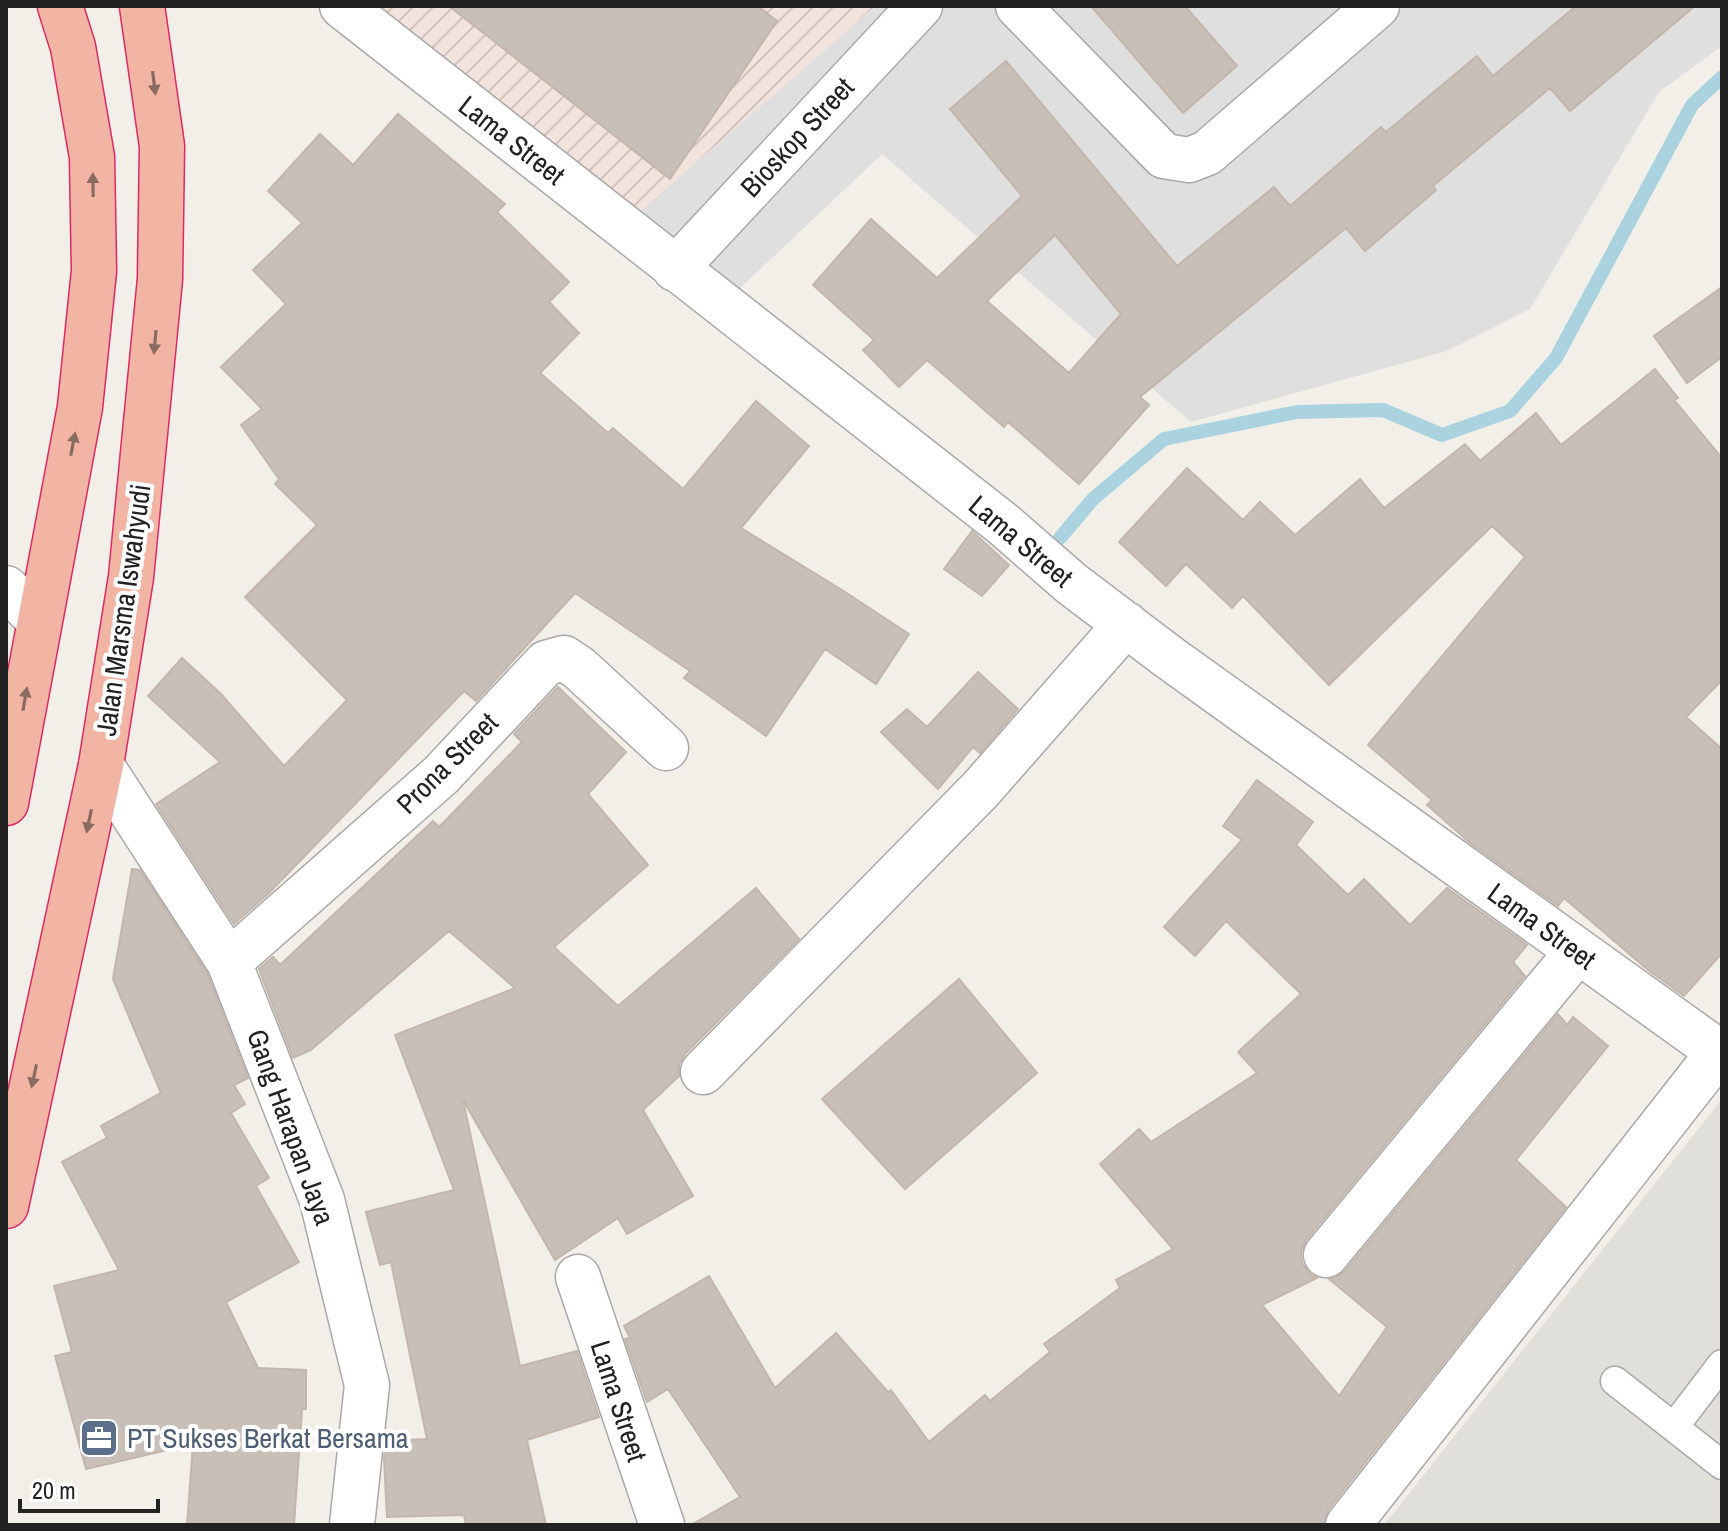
<svg xmlns="http://www.w3.org/2000/svg" width="1728" height="1531" viewBox="0 0 1728 1531" font-family="'Archivo Narrow',sans-serif">
<defs>
<pattern id="military-furrows" width="10" height="10" patternUnits="userSpaceOnUse" patternTransform="scale(2)"><rect width="10" height="10" fill="#f3e3dd"/><path d="M-1 1l2-2M0 10L10 0M9 11l2-2" fill="none" stroke="#d0c2bd"/></pattern>
</defs>
<rect width="100%" height="100%" fill="#f2efe9"/>
<path fill="#e0dfdf" d="M875,6H1722V46L1659,92L1530,309L1447,351L1191,422L882,154L734,294L631,219Z"/>
<path fill="url(#military-furrows)" d="M350,6H875L631,219Z"/>
<path fill="#e1dfda" d="M1722,1099V1525H1384Z"/>
<g fill="none" stroke-linecap="round" stroke-linejoin="round">
<path stroke="#aad3df" stroke-width="14" d="M1060,538L1093,499L1164,439L1297,412L1383,410L1442,435L1510,411L1556,358L1692,105L1722,77"/>
</g>
<path fill="#c7bfb8" stroke="#c4b6ab" stroke-width="2" fill-rule="evenodd" d="M449,6H758L777,21L670,179Z
M1091,6H1185L1237,66L1183,113Z
M1576,6H1695L1570,111L1550,88L1433,186L1436,190L1365,251L1346,228L1140,397L1149,405L1079,484L1008,422L1004,427L927,360L899,387L863,350L874,340L813,285L871,219L937,278L1022,196L950,109L1006,61L1177,266L1274,187L1290,206L1381,127L1386,132L1477,56L1493,76ZM1055,235L1121,314L1069,373L987,301Z
M398,114L505,204L497,212L569,282L549,302L579,333L540,373L608,433L613,428L683,489L756,401L809,446L741,528L842,590L909,634L876,684L825,649L766,736L684,678L690,671L575,593L476,701L464,691L269,893L234,924L156,804L220,762L148,696L182,658L221,694L284,766L347,700L245,597L317,525L275,484L279,479L241,425L262,409L221,367L286,304L253,270L302,223L268,191L320,134L353,165Z
M1722,287V357L1687,383L1654,336Z
M1655,369L1678,398L1674,400L1722,458V680L1686,717L1722,749V953L1684,996L1648,970L1564,898L1558,906L1469,842L1427,805L1432,800L1368,745L1525,557L1492,526L1329,685L1243,596L1232,608L1186,564L1166,586L1119,542L1187,468L1243,520L1260,502L1295,535L1360,479L1384,508L1465,444L1480,461L1536,413L1561,445Z
M972,531L1009,565L982,596L944,569Z
M978,672L1018,709L980,753L973,747L938,789L881,732L907,709L927,727Z
M558,687L626,752L588,794L648,865L554,947L618,1006L756,888L799,939L685,1054L679,1065V1076L643,1110L693,1196L627,1234L618,1218L555,1260L463,1100L520,1366L577,1351L599,1417L527,1440L546,1525H466L464,1515L387,1517L384,1459L386,1441L427,1439L391,1262L380,1265L366,1212L454,1190L395,1035L515,988L449,931L311,1050L293,1058L259,969L273,957L280,965L433,821L439,827L522,742L514,734Z
M1257,780L1313,822L1296,845L1348,895L1364,879L1410,925L1447,888L1527,945L1513,962L1525,976L1306,1240L1301,1252L1302,1263L1310,1274L1317,1278L1262,1305L1339,1396L1387,1327L1329,1279L1345,1271L1558,1014L1567,1025L1573,1017L1608,1046L1516,1160L1566,1207L1328,1510L1324,1525H691L740,1497L668,1389L647,1402L625,1339L630,1338L624,1326L709,1276L775,1388L836,1333L888,1392L891,1390L929,1442L985,1395L990,1401L1050,1352L1044,1344L1120,1288L1116,1280L1173,1249L1100,1164L1139,1129L1151,1142L1257,1073L1238,1052L1301,994L1226,921L1195,956L1164,927L1242,840L1223,826Z
M132,869L140,870L207,973L248,1078L234,1085L245,1104L231,1113L269,1178L256,1186L299,1262L226,1302L258,1368L306,1370V1409H302L294,1525H187L193,1444L86,1469L55,1356L72,1352L54,1286L119,1270L62,1162L107,1138L101,1126L161,1093L113,979Z
M959,979L1037,1073L905,1189L822,1099Z"/>
<g fill="none" stroke-linecap="round" stroke-linejoin="round">
<defs>
<path id="service" d="M1615,1381L1722,1465
M1674,1427L1722,1364"/>
<path id="minor" d="M342,6L1003,524L1072,584L1170,658L1719,1052L1348,1525
M1018,6L1164,156L1189,160L1207,153L1377,6
M675,269L920,6
M6,588L39,620
M101,765L229,962L322,1200L367,1385L352,1525
M229,962L441,775L546,663L564,658L579,668L666,748
M703,1072L981,789L1126,624
M1326,1255L1578,951
M578,1277L662,1525"/>
<path id="trunk" d="M6,803L80,407L94,271L92,157L73,47L60,6
M6,1206L101,765L131,577L160,279L162,146L142,6"/>
</defs>
<use href="#service" stroke="#a9a9a9" stroke-width="31"/>
<use href="#minor" stroke="#a9a9a9" stroke-width="47"/>
<use href="#trunk" stroke="#dc2a67" stroke-width="47"/>
<use href="#service" stroke="#fff" stroke-width="28"/>
<use href="#minor" stroke="#fff" stroke-width="44"/>
<use href="#trunk" stroke="#f2b4a3" stroke-width="44"/>
</g>
<defs><path id="oneway-solid" d="M-6-.8H1V-3.2L6.5 0L1 3.2V.8H-6Z" transform="scale(2)"/></defs>
<g fill="#8a6b62">
<use href="#oneway-solid" transform="translate(154 83) rotate(83)"/>
<use href="#oneway-solid" transform="translate(93 185) rotate(-91)"/>
<use href="#oneway-solid" transform="translate(155 342) rotate(95)"/>
<use href="#oneway-solid" transform="translate(73 444) rotate(-79)"/>
<use href="#oneway-solid" transform="translate(25 699) rotate(-80)"/>
<use href="#oneway-solid" transform="translate(89 821) rotate(102)"/>
<use href="#oneway-solid" transform="translate(34 1076) rotate(102)"/>
</g>
<defs>
<symbol id="office-square" viewBox="-11 -11 22 22"><rect x="-9" y="-9" width="18" height="18" rx="4" fill="#5c6f8a" stroke="#fff"/><path d="M-6-3h4V-5.5h4V-3h4V5H-6ZM-1-4.5V-3h2v-1.5ZM-6 0V1H6V0Z" fill="#fff"/></symbol>
</defs>
<g fill-rule="evenodd">
<use href="#office-square" x="77" y="1416" width="44" height="44"/>
</g>
<g text-anchor="middle" stroke-width="8" stroke-linejoin="round" paint-order="stroke">
<g font-size="28" fill="#222" stroke="#fff">
<text transform="translate(797 137) rotate(-47)" y="10">Bioskop Street</text>
<text transform="translate(512 140) rotate(38)" y="10">Lama Street</text>
<text transform="translate(1021 541) rotate(40)" y="10">Lama Street</text>
<text transform="translate(123 610) rotate(-82)" y="10">Jalan Marsma Iswahyudi</text>
<text transform="translate(447 763) rotate(-45)" y="10">Prona Street</text>
<text transform="translate(1542 926) rotate(36)" y="10">Lama Street</text>
<text transform="translate(291 1127) rotate(70)" y="10">Gang Harapan Jaya</text>
<text transform="translate(619 1401) rotate(72)" y="10">Lama Street</text>
</g>
<g font-size="28" fill="#4e5e75" stroke="#fff" text-anchor="start">
<text x="127" y="1448">PT Sukses Berkat Bersama</text>
</g>
</g>
<rect width="1728" height="1531" fill="none" stroke="#222222" stroke-width="16"/>
<path d="M20 1499v12h138v-12" fill="none" stroke="#222222" stroke-width="4"/>
<text x="32" y="1499" font-size="24" fill="#222222" stroke="#ffffff" stroke-width="6" paint-order="stroke">20 m</text>
</svg>
